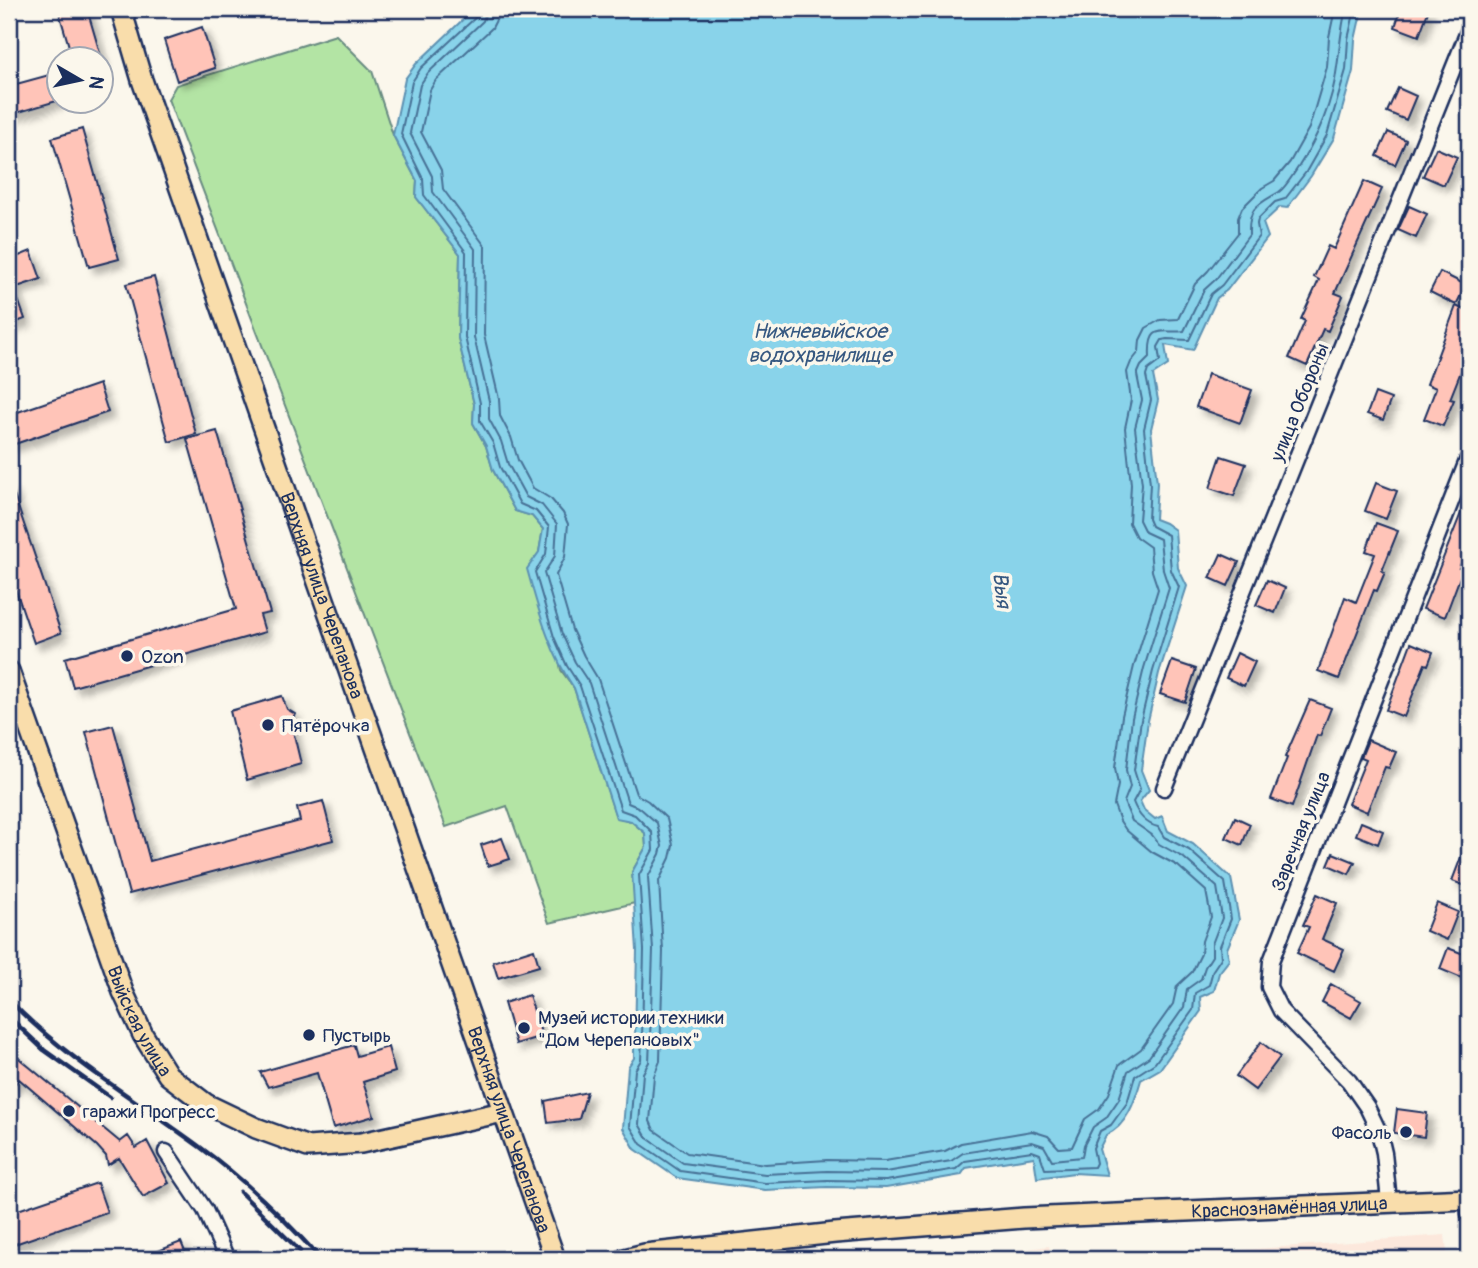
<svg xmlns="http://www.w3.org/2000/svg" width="1478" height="1268" viewBox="0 0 1478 1268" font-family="Pangolin,sans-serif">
<defs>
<filter id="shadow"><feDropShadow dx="6" dy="6" stdDeviation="3.5" flood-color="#0004"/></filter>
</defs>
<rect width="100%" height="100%" fill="#fbf7ec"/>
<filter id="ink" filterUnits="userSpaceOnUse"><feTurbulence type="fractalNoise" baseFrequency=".0143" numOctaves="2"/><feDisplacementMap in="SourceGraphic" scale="14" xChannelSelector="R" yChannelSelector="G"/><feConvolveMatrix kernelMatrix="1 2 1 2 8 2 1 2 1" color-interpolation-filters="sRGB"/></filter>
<g filter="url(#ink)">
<path fill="#fce8dc" d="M1445,1235L1448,1259H1120Z
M1049,1246L1051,1259H955Z"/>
<path fill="#b3e4a4" stroke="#678a81" stroke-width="2" d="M336,35L372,71L393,135L417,181L416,197L460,254L458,338L474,404L473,423L486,446L493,470L515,511L532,516L543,529L539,552L561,670L574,688L616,817L631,821L645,833L646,847L632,872L635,903L549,923L507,806L446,827L168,99L176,85Z"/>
<path fill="#89d3ea" stroke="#5d91b2" stroke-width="2" d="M474,9H1362L1355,40L1353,71L1334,138L1311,176L1287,208L1280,207L1263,223L1268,237L1227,290L1217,298L1193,350L1165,345L1168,365L1153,375L1158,400L1151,429L1157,483L1155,519L1165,523L1175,530L1178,568L1187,586L1159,673L1148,721L1141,770L1149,790L1140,801L1144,810L1155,819L1162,816L1168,831L1193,844L1231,878L1239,920L1227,949L1229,960L1219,973L1214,991L1200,997L1201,1011L1160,1069L1141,1080C1135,1101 1127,1126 1106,1135L1099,1149L1107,1175L1074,1173L1037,1178L1034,1157L966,1168L961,1175L886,1188L827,1187L765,1190L677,1178L635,1149L623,1128L628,1067L634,1058V1049L629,1046L630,1041L635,1040L637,950L632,872L646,847L645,833L631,821L616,818L574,688C549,652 539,611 527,569L539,552L543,529L532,516L515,511L493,470L486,446L473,423L474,404L458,338L460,254L416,197L417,181L393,135L405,79L416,64Z"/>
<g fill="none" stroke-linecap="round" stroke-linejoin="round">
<path stroke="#477196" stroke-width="2" d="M478,9L476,17L421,68L412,82L401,134L423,179L424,195L466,252L465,337L480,403V421L493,443L500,467L520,504L536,511L549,527L546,554L535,572L554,637L567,666L580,686L621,810L635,815L652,832L653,850L639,875L644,950L642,1039L641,1060L635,1070L630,1126L641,1144L680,1171L765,1183L827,1180L886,1181L956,1169L965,1161L1032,1151L1040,1154L1045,1169L1094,1167L1096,1163L1093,1148L1100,1131L1111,1125L1127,1103L1135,1076L1155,1063L1193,1010L1195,993L1209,985L1213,970L1221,958L1220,946L1231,919L1225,882L1189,850L1164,837L1158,827C1145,824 1138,815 1133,802L1140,789L1134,770L1141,720L1153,671L1179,587L1171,570L1168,535L1151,526L1148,519L1150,484L1144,429L1151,400L1146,376L1148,370L1160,361L1158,347L1162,340L1167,339L1189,340L1211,294L1222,285L1259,236L1257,224L1258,219L1275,202L1285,199L1306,172L1327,135L1346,70L1348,39L1355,9
M487,9L483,21L428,73L420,85L410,133L432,176L433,192L475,249L474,337L489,401V419L501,441L508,464L526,497L542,505L557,524L555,556L544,573L562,634L575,662L589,683L628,803L640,808L657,823L662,846L660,854L648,877L653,950L650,1039L649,1062L643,1073L639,1124L647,1138L683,1163L765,1174L827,1171L886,1172L951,1161L963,1153L1032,1142L1044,1146L1052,1160L1082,1157L1084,1145L1093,1127L1106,1118L1119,1099L1128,1071L1149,1057L1184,1007L1187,989L1201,979L1205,967L1212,956V944L1222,918L1217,887L1184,858L1159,844L1152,835L1132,821L1124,802L1130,787L1126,770L1132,718L1144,668L1169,588L1163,570L1160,539L1145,532L1139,520L1142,484L1135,428L1142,400L1137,375L1141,366L1150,357C1148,322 1163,334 1184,331L1204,290L1216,279L1249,235C1248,207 1257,205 1279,192C1286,187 1294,173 1299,166C1318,137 1333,101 1337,67C1340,47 1341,28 1346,9
M497,9V18L492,28L436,80L430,90L421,132L441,170L443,189L485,246L484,335L499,399L500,416L511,437L518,460L533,488L551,499L563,513L568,524L565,557L556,575L572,630L584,656L598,679L636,794L648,801L667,819L673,845L670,858L659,881L663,951L660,1061L654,1076L650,1121L654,1130L687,1153L765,1164L827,1160L885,1161L945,1151L961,1143L1032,1131L1048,1136L1059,1148L1072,1147L1085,1119L1099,1109L1109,1094L1119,1065L1141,1049L1173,1004L1177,986L1192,972L1201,954L1202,941L1211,917L1206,891L1178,866L1152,852L1126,830L1120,821L1114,805L1118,785L1115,768L1122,716L1134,666L1158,589L1152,571L1150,547L1136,537L1129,523L1131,484L1125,428L1131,400L1127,372L1131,362L1139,352L1140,340L1146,328L1160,320L1178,319L1195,284L1208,271L1238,233V218L1242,208L1262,188L1274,181L1290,162L1309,128L1327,67L1329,37L1335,9"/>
</g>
<path fill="#ffc4b8" stroke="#1b2f5e" stroke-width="2" filter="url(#shadow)" d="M58,9H87L102,60H73Z
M1401,9H1429L1419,36L1395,27Z
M202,27L215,68L177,81L164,40Z
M60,72V100L9,115V86Z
M1398,88L1416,96L1406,120L1387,112Z
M82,129L119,259L89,267L52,138Z
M1388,132L1406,140L1395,165L1377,156Z
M1436,148L1457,157L1444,185L1423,176Z
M1364,181L1382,189L1335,293L1343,296L1328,331L1323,329L1307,366L1289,358L1305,321L1301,319L1319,280L1314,277L1328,246L1334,249Z
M1409,206L1427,214L1416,238L1398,230Z
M31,251L41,279L14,288L25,319L9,325V260Z
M1440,272L1466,285L1456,305L1430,292Z
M154,277L196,434L169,442L126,284Z
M1456,306L1469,312V351L1450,399L1454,400L1443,426L1424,419L1436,388L1427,384Z
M1208,374L1252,390L1240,423L1196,407Z
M99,384L108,412L9,446V415Z
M1375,393L1391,399L1383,420L1367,414Z
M217,431L270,613L260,615L265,632L73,687L65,658L236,609L187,439Z
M1221,456L1246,464L1234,496L1210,488Z
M1376,483L1397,491L1386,519L1365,511Z
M11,486L61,633L34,643L9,570V487Z
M1469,493V543L1459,568L1463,569L1445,617L1423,609Z
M1376,523L1398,531L1382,571L1385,572L1377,591L1374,590L1339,679L1318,671L1345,597L1356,602L1375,554L1366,551Z
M1221,554L1239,562L1228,586L1210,578Z
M1267,580L1285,588L1275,613L1256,605Z
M1411,643L1433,652L1428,665L1425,664L1404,717L1386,710Z
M1237,653L1255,662L1244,686L1226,678Z
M1172,661L1196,669L1185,702L1160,694Z
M282,696L287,709L295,714L291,722L301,764L247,780L230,711Z
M1310,700L1331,708L1320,736L1317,735L1292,807L1271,799L1287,758L1285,757Z
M113,725L150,861L300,821L297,808L323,801L333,840L129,894L86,732Z
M1368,740L1396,752L1389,768L1385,767L1367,812L1348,804L1366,759L1361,757Z
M1235,817L1250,824L1242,845L1226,838Z
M1361,822L1383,831L1378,844L1356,835Z
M502,838L510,859L488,866L481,845Z
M1468,839H1469V887L1452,881Z
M1333,853L1355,862L1349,874L1328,865Z
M1317,894L1337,903L1322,939L1344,949L1334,971L1297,953L1309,927L1303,925Z
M1437,903L1458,912L1447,940L1426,931Z
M1448,948L1469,956V981L1440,969Z
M534,949L539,966L498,978L493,962Z
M1331,984L1361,1001L1351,1018L1322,1002Z
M529,995L542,1036L516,1044L504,1003Z
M1261,1042L1280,1057L1255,1090L1236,1076Z
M354,1045L357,1056L388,1047L395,1072L363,1082L374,1116L333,1128L317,1073L268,1087L260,1072Z
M9,1050L120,1142L128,1136L136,1148L147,1141L169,1183L143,1197L119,1158L108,1165L106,1156L97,1146L19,1079L9,1091Z
M587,1092L579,1119L548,1123L545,1101Z
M1397,1109L1427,1113L1424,1137L1394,1133Z
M97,1183L107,1212L9,1246V1213Z
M181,1242L188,1259H138Z"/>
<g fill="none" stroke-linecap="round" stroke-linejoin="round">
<defs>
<path id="minor" d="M1164,788L1469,29
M166,1152L205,1210L227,1259
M1469,1199V1214
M1389,1201L1384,1153L1379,1132L1367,1107L1349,1081L1281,1011L1269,987L1271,961L1469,456"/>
<g id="major">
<path id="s1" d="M121,9L142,80L555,1259"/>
<path id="s2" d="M9,671L123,992L143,1035L168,1075L206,1104L256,1128L308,1147L361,1143L503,1112"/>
<path id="s3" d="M625,1259L645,1254L835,1233L1024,1218L1469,1199"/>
</g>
</defs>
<use href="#minor" stroke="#1b2f5e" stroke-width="19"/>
<use href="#major" stroke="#1b2f5e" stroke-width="24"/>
<use href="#minor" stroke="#fbf7ec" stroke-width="14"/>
<use href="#major" stroke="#f9ddab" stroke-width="19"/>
<path stroke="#1b2f5e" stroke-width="4.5" d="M9,1000C66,1059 135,1099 200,1147C245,1180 284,1218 321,1259
M9,1017L44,1050L110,1097
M240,1192L300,1251"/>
</g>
</g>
<g fill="#1b2f5e" stroke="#fbf7ec" stroke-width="2.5">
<circle cx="127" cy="656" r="7"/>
<circle cx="268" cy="725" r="7"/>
<circle cx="524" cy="1028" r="7"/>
<circle cx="309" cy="1035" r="7"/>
<circle cx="69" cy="1111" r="7"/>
<circle cx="1406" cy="1132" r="7"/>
</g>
<g text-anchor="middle" stroke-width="7" stroke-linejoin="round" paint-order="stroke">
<g font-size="19" fill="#1b2f5e" stroke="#fbf7ec">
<text transform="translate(1299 402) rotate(-68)" y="7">улица Обороны</text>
<text dy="7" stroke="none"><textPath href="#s1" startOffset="620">Верхняя улица Черепанова</textPath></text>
<text transform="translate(1300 831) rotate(-68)" y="7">Заречная улица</text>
<text dy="7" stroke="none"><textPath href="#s2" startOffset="374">Выйская улица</textPath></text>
<text dy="7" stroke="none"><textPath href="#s1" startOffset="1186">Верхняя улица Черепанова</textPath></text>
<text dy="7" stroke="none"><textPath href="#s3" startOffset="667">Краснознамённая улица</textPath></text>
</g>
<g font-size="19" fill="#1b2f5e" stroke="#fbf7ec" text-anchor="start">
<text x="141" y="663">Ozon</text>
<text x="282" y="732">Пятёрочка</text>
<text x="538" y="1024">Музей истории техники<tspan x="538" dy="22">"Дом Черепановых"</tspan></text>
<text x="323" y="1042">Пустырь</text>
<text x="83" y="1118">гаражи Прогресс</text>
<text x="1392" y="1139" text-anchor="end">Фасоль</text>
</g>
<g font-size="21" font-style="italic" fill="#365881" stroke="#fbf7ec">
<text x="820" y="338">Нижневыйское<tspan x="820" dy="24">водохранилище</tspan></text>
<text transform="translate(1002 590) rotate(83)" y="7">Выя</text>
</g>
</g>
<rect width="1478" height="1268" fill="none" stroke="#fbf7ec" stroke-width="35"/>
<rect x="18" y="18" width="1443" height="1233" fill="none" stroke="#1b2f5e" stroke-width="2.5" filter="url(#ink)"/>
<g transform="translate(80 80) rotate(99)"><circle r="33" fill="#fbf7ec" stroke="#a1a7b3" stroke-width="2"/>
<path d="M0-5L12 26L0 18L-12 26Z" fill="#1b2f5e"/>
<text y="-10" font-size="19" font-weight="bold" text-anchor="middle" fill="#1b2f5e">N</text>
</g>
</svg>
